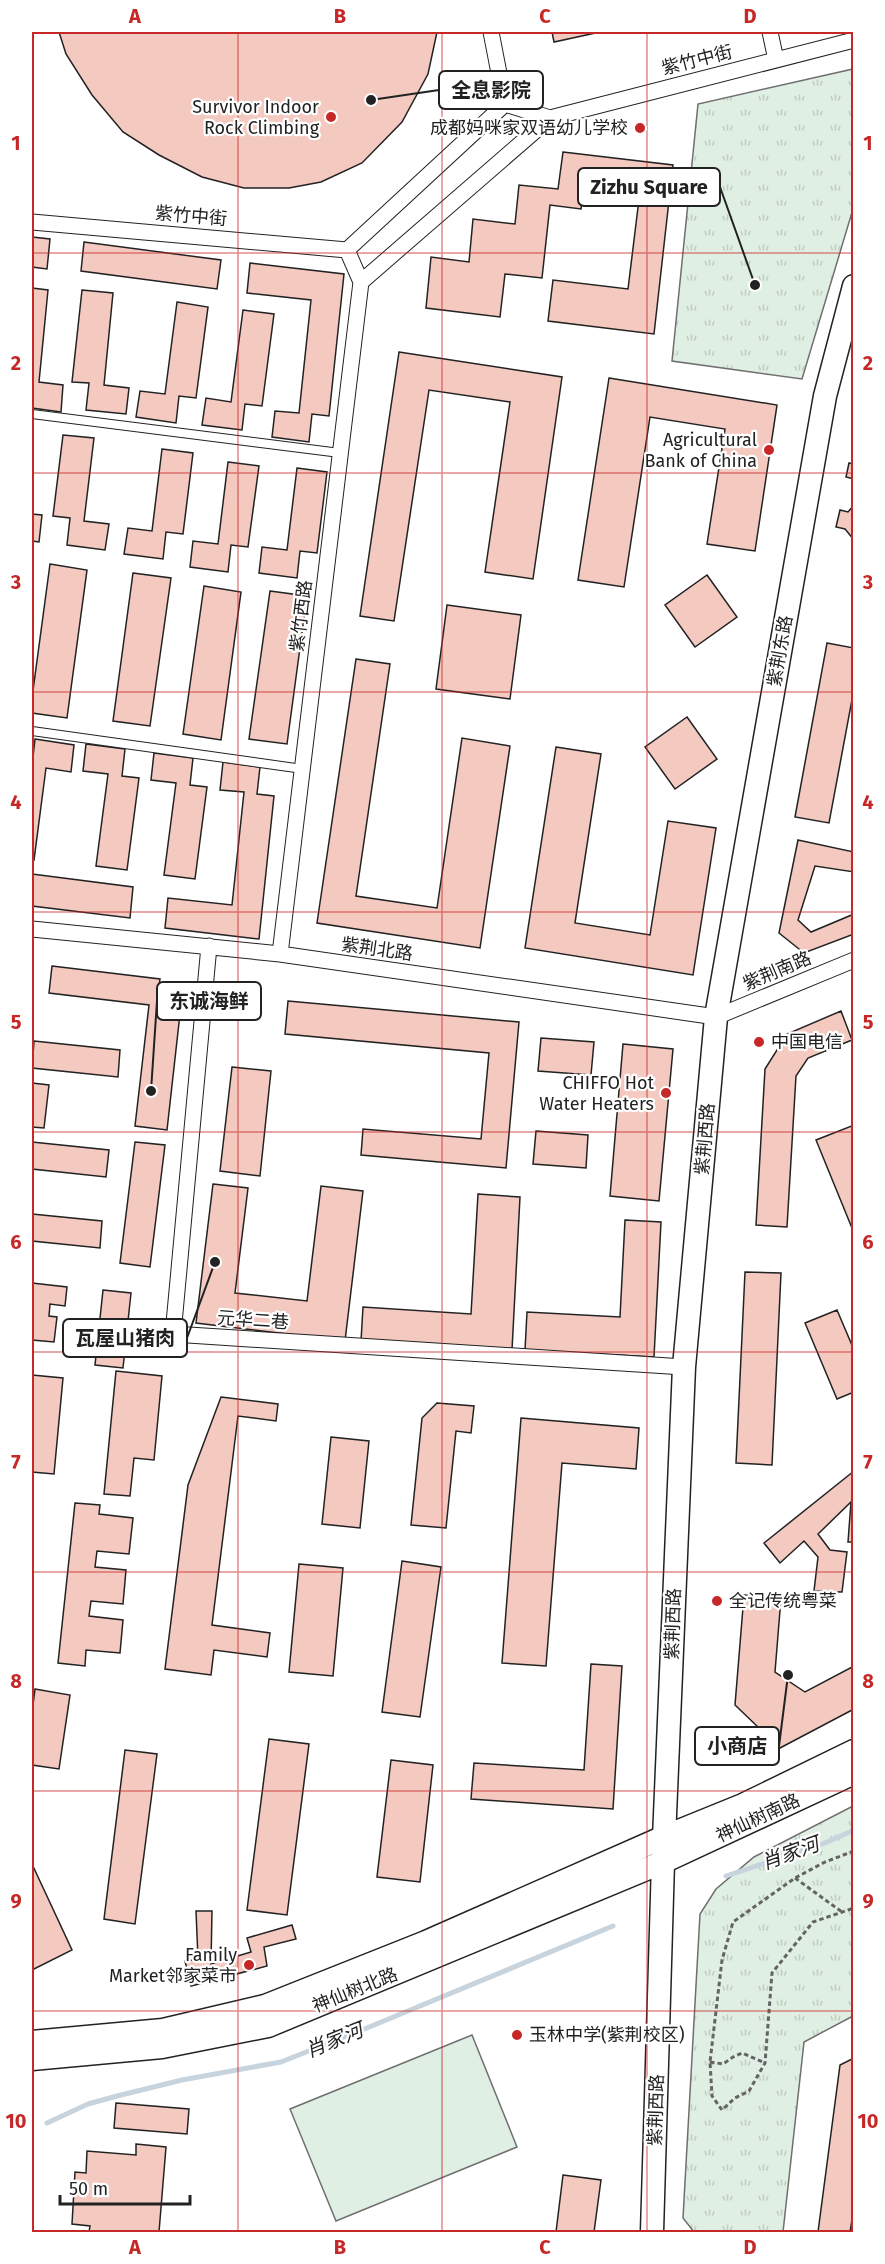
<svg xmlns="http://www.w3.org/2000/svg" width="885" height="2264" viewBox="0 0 885 2264" font-family="'Fira Sans','Noto Sans SC',sans-serif">
<defs>
<pattern id="grass-tufts" width="24" height="20" patternUnits="userSpaceOnUse" patternTransform="scale(1.5)"><rect width="24" height="20" fill="#e0efe3"/><path d="M3 7l-1-3M5 7V3M7 7l1-3M15 17l-1-3M17 17v-4M19 17l1-3" fill="none" stroke="#c0cdc2"/></pattern>
</defs>
<rect width="100%" height="100%" fill="#fff"/>
<path fill="url(#grass-tufts)" stroke="#6f6f6f" stroke-width="1.5" d="M853,69V209L802,379L672,361L698,104Z
M853,1806V2016L804,2042L783,2232H694L683,2218L700,1914L716,1889L754,1857Z"/>
<path fill="#e0efe3" stroke="#6f6f6f" stroke-width="1.5" d="M472,2035L517,2147L336,2221L290,2109Z"/>
<g fill="none" stroke-linecap="round" stroke-linejoin="round">
<path stroke="#c7d3dd" stroke-width="5" d="M726,1876L825,1843L854,1830
M47,2123L88,2104L117,2096L182,2080L281,2062L362,2030L613,1926"/>
</g>
<path fill="#f3c9c0" stroke="#222" stroke-width="1.5" d="M59,32H437L428,74L402,122L362,163L321,182L289,188H244L202,177L159,155L123,132L92,95L66,54Z
M552,32H600L554,42Z
M563,152L673,165L654,334L548,321L553,280L628,289L640,191L584,184L581,209L550,205L542,278L505,274L500,317L426,308L431,257L469,262L473,219L515,224L519,185L558,189Z
M32,237L50,239L47,269L32,267Z
M84,242L221,260L217,289L81,271Z
M250,263L344,274L329,416L312,414L309,442L272,437L275,411L299,413L311,300L247,293Z
M32,288L48,290L39,382L63,385L61,412L32,408Z
M82,290L113,293L104,385L129,388L126,414L86,410L89,383L72,382Z
M177,302L208,307L196,398L179,396L176,423L136,417L140,391L165,394Z
M243,310L274,314L262,406L245,404L242,430L202,425L206,398L231,402Z
M399,352L562,377L533,579L485,572L510,402L429,390L394,621L360,616Z
M609,378L777,405L755,551L707,544L725,429L650,417L624,587L578,580Z
M63,435L94,438L84,521L109,524L105,550L67,545L70,518L53,516Z
M162,449L193,453L183,534L166,532L163,559L124,554L128,528L152,531Z
M228,462L259,466L248,547L231,545L228,572L190,567L193,541L218,544Z
M849,463L854,464V479L846,477Z
M297,468L327,472L317,553L300,551L297,578L259,573L262,547L287,550Z
M854,505V540L845,529L836,527L840,510L848,512Z
M32,514L42,515L39,542L32,541Z
M50,564L87,570L67,718L32,713V698Z
M133,573L171,578L150,726L113,721Z
M707,575L737,617L695,647L665,605Z
M204,586L241,592L221,740L183,734Z
M270,591L307,596L287,744L249,739Z
M447,605L521,615L510,699L436,689Z
M827,643L854,648V689L829,823L795,817Z
M356,659L390,664L356,896L437,908L462,738L510,746L480,948L317,923Z
M687,717L717,759L675,789L645,747Z
M35,739L74,745L71,772L46,768L34,860L32,859V766Z
M86,744L125,749L122,776L139,778L127,870L96,866L108,774L83,771Z
M556,747L601,754L575,923L650,935L668,821L716,828L693,975L525,948Z
M154,753L193,758L190,785L207,787L195,879L164,875L176,783L151,780Z
M223,762L260,767L257,794L274,796L259,939L165,928L168,898L232,905L244,792L220,790Z
M798,840L854,852V872L815,866L798,920L811,932L854,914V934L804,953L779,933Z
M32,874L133,887L130,918L32,906Z
M52,966L160,979L157,1002L181,1005L167,1130L135,1126L149,1005L49,993Z
M288,1001L519,1022L506,1168L361,1155L363,1129L481,1139L489,1053L285,1034Z
M841,1011L852,1040L808,1058L796,1076L787,1227L756,1225L765,1069L787,1034Z
M541,1038L594,1042L591,1075L538,1071Z
M34,1041L120,1050L118,1077L32,1068Z
M623,1044L673,1049L659,1201L610,1196Z
M232,1067L271,1071L260,1176L220,1171Z
M32,1083L49,1085L44,1128L32,1127Z
M854,1125V1233L816,1140Z
M536,1131L588,1135L586,1168L533,1164Z
M32,1142L109,1150L106,1177L32,1169Z
M135,1142L165,1145L150,1267L120,1263Z
M213,1184L248,1188L235,1293L307,1301L321,1186L363,1191L345,1341L196,1323Z
M478,1194L520,1197L512,1350L361,1341L363,1307L471,1314Z
M32,1214L102,1221L100,1248L32,1241Z
M625,1220L661,1222L654,1357L525,1350L527,1312L620,1317Z
M745,1272L781,1273L772,1465L736,1463Z
M32,1283L67,1287L65,1306L50,1304L49,1316L57,1317L54,1342L32,1340Z
M103,1290L131,1293L123,1368L95,1365Z
M837,1310L854,1350V1392L837,1399L805,1323Z
M116,1371L162,1376L154,1460L134,1458L130,1496L104,1494Z
M32,1375L63,1378L54,1474L32,1472Z
M221,1397L278,1404L276,1421L238,1416L212,1625L270,1633L267,1657L214,1650L211,1675L165,1669L188,1485Z
M437,1403L474,1406L471,1433L456,1431L446,1528L411,1525L422,1418Z
M521,1418L639,1428L636,1469L562,1463L546,1666L502,1663Z
M331,1437L369,1441L360,1528L322,1524Z
M854,1471V1542H848L851,1502L818,1534L830,1550L847,1552L842,1592L814,1591L818,1557L804,1541L780,1563L764,1543Z
M75,1503L100,1505L99,1514L133,1518L129,1554L97,1551L95,1567L126,1570L123,1604L91,1601L89,1616L123,1620L120,1653L86,1650L85,1666L58,1663Z
M402,1561L441,1567L420,1717L382,1712Z
M299,1564L343,1568L333,1676L289,1672Z
M744,1595L781,1598L775,1672L805,1692L854,1666V1709L780,1748L735,1705Z
M591,1664L622,1666L613,1809L471,1799L474,1763L584,1770Z
M35,1689L70,1695L59,1769L32,1765V1713Z
M269,1739L309,1744L287,1915L247,1910Z
M125,1750L157,1754L135,1924L104,1919Z
M391,1760L433,1765L420,1882L377,1877Z
M32,1864L72,1950L32,1970Z
M196,1911H212L211,1964L251,1952L247,1938L292,1925L296,1939L264,1947L267,1966L191,1986L185,1961L198,1959Z
M854,2058V2207L850,2232H818L840,2065Z
M116,2103L189,2109L187,2134L114,2128Z
M136,2144L166,2147L159,2232H89L90,2226L72,2224L75,2172L86,2173L87,2151L136,2155Z
M563,2175L601,2180L594,2232H556Z"/>
<g fill="none" stroke-linecap="round" stroke-linejoin="round">
<defs>
<path id="lane" d="M32,414L340,453
M32,731L303,769"/>
<path id="street" d="M491,32L505,104
M770,32L776,60
M505,104L550,118
M32,222L347,250L361,282L280,954
M347,250L505,104
M361,282L550,118L854,40
M32,929L280,954L716,1017L854,960
M209,946L173,1334L684,1367"/>
<path id="secondary" d="M32,2042L163,2030L265,2006L426,1942L664,1837L743,1805L854,1751
M32,2059L162,2047L268,2026L663,1862L854,1773
M652,2232L663,1862L684,1367L716,1017L825,396L854,286"/>
</defs>
<use href="#lane" stroke="#222" stroke-width="10"/>
<use href="#street" stroke="#222" stroke-width="17"/>
<use href="#secondary" stroke="#222" stroke-width="25"/>
<path stroke="#646464" stroke-width="3" stroke-dasharray="4.5 3" stroke-linecap="butt" d="M854,1851L825,1862L795,1878L733,1922L722,1960L710,2062L712,2096L722,2110L735,2098L749,2091L765,2063L772,1973L813,1922L854,1908
M795,1878L842,1912
M710,2062L723,2064L733,2057L742,2053L765,2063"/>
<use href="#lane" stroke="#fff" stroke-width="8"/>
<use href="#street" stroke="#fff" stroke-width="15"/>
<use href="#secondary" stroke="#fff" stroke-width="22"/>
</g>
<path fill="none" stroke="#c62828" stroke-width="1.5" stroke-opacity="0.55" d="M238,32V2232M442,32V2232M647,32V2232M32,253H854M32,473H854M32,692H854M32,912H854M32,1132H854M32,1352H854M32,1572H854M32,1791H854M32,2011H854"/>
<g fill="#c62828" stroke="#fff" stroke-width="2">
<circle cx="331" cy="117" r="6"/>
<circle cx="640" cy="128" r="6"/>
<circle cx="769" cy="450" r="6"/>
<circle cx="759" cy="1042" r="6"/>
<circle cx="666" cy="1093" r="6"/>
<circle cx="717" cy="1601" r="6"/>
<circle cx="249" cy="1965" r="6"/>
<circle cx="517" cy="2035" r="6"/>
</g>
<g text-anchor="middle" stroke-width="4.5" stroke-linejoin="round" paint-order="stroke">
<g font-size="18" fill="#222" stroke="#fff">
<text transform="translate(697 60) rotate(-14)" y="6">紫竹中街</text>
<text transform="translate(191 216) rotate(5)" y="6">紫竹中街</text>
<text transform="translate(301 616) rotate(-83)" y="6">紫竹西路</text>
<text transform="translate(780 651) rotate(-80)" y="6">紫荆东路</text>
<text transform="translate(377 949) rotate(8)" y="6">紫荆北路</text>
<text transform="translate(777 971) rotate(-23)" y="6">紫荆南路</text>
<text transform="translate(705 1139) rotate(-85)" y="6">紫荆西路</text>
<text transform="translate(253 1320) rotate(4)" y="6">元华二巷</text>
<text transform="translate(673 1624) rotate(-88)" y="6">紫荆西路</text>
<text transform="translate(758 1818) rotate(-25)" y="6">神仙树南路</text>
<text transform="translate(355 1990) rotate(-22)" y="6">神仙树北路</text>
<text transform="translate(656 2110) rotate(-88)" y="6">紫荆西路</text>
</g>
<g font-size="18" fill="#222" stroke="#fff" text-anchor="end">
<text x="319" y="113">Survivor Indoor<tspan x="319" dy="21">Rock Climbing</tspan></text>
<text x="628" y="134">成都妈咪家双语幼儿学校</text>
<text x="757" y="446">Agricultural<tspan x="757" dy="21">Bank of China</tspan></text>
<text x="771" y="1048" text-anchor="start">中国电信</text>
<text x="654" y="1089">CHIFFO Hot<tspan x="654" dy="21">Water Heaters</tspan></text>
<text x="729" y="1607" text-anchor="start">全记传统粤菜</text>
<text x="237" y="1961">Family<tspan x="237" dy="21">Market邻家菜市</tspan></text>
<text x="529" y="2041" text-anchor="start">玉林中学(紫荆校区)</text>
</g>
<g font-size="20" font-style="italic" fill="#222" stroke="#fff">
<text transform="translate(790 1853) rotate(-20)" y="7">肖家河</text>
<text transform="translate(334 2040) rotate(-22)" y="7">肖家河</text>
</g>
</g>
<path fill="none" stroke="#222" stroke-width="2" d="M371 100L439 90M755 285L720 187M151 1091L157 1001M215 1262L187 1338M788 1675L779 1746"/>
<g fill="#222" stroke="#fff" stroke-width="2">
<circle cx="371" cy="100" r="6"/>
<circle cx="755" cy="285" r="6"/>
<circle cx="151" cy="1091" r="6"/>
<circle cx="215" cy="1262" r="6"/>
<circle cx="788" cy="1675" r="6"/>
</g>
<g fill="#fff" stroke="#222" stroke-width="2">
<rect x="439" y="71" width="104" height="38" rx="6"/>
<rect x="578" y="168" width="142" height="38" rx="6"/>
<rect x="157" y="982" width="104" height="38" rx="6"/>
<rect x="63" y="1319" width="124" height="38" rx="6"/>
<rect x="695" y="1727" width="84" height="38" rx="6"/>
</g>
<g font-size="20" text-anchor="middle" font-weight="bold" fill="#222">
<text x="491" y="97">全息影院</text>
<text x="649" y="194">Zizhu Square</text>
<text x="209" y="1008">东诚海鲜</text>
<text x="125" y="1345">瓦屋山猪肉</text>
<text x="737" y="1753">小商店</text>
</g>
<rect width="885" height="2264" fill="none" stroke="#ffffff" stroke-width="66"/>
<path d="M60 2195v9h130v-9" fill="none" stroke="#222222" stroke-width="3"/>
<text x="69" y="2195" font-size="18" fill="#222222" stroke="#ffffff" stroke-width="4.5" paint-order="stroke">50 m</text>
<rect x="33" y="33" width="819" height="2198" fill="none" stroke="#c62828" stroke-width="2"/>
<g font-size="20" text-anchor="middle" font-weight="bold" fill="#c62828">
<text x="135" y="23">A</text>
<text x="340" y="23">B</text>
<text x="545" y="23">C</text>
<text x="750" y="23">D</text>
<text x="16" y="150">1</text>
<text x="868" y="150">1</text>
<text x="16" y="370">2</text>
<text x="868" y="370">2</text>
<text x="16" y="589">3</text>
<text x="868" y="589">3</text>
<text x="16" y="809">4</text>
<text x="868" y="809">4</text>
<text x="16" y="1029">5</text>
<text x="868" y="1029">5</text>
<text x="16" y="1249">6</text>
<text x="868" y="1249">6</text>
<text x="16" y="1469">7</text>
<text x="868" y="1469">7</text>
<text x="16" y="1688">8</text>
<text x="868" y="1688">8</text>
<text x="16" y="1908">9</text>
<text x="868" y="1908">9</text>
<text x="16" y="2128">10</text>
<text x="868" y="2128">10</text>
<text x="135" y="2254">A</text>
<text x="340" y="2254">B</text>
<text x="545" y="2254">C</text>
<text x="750" y="2254">D</text>
</g>
</svg>
